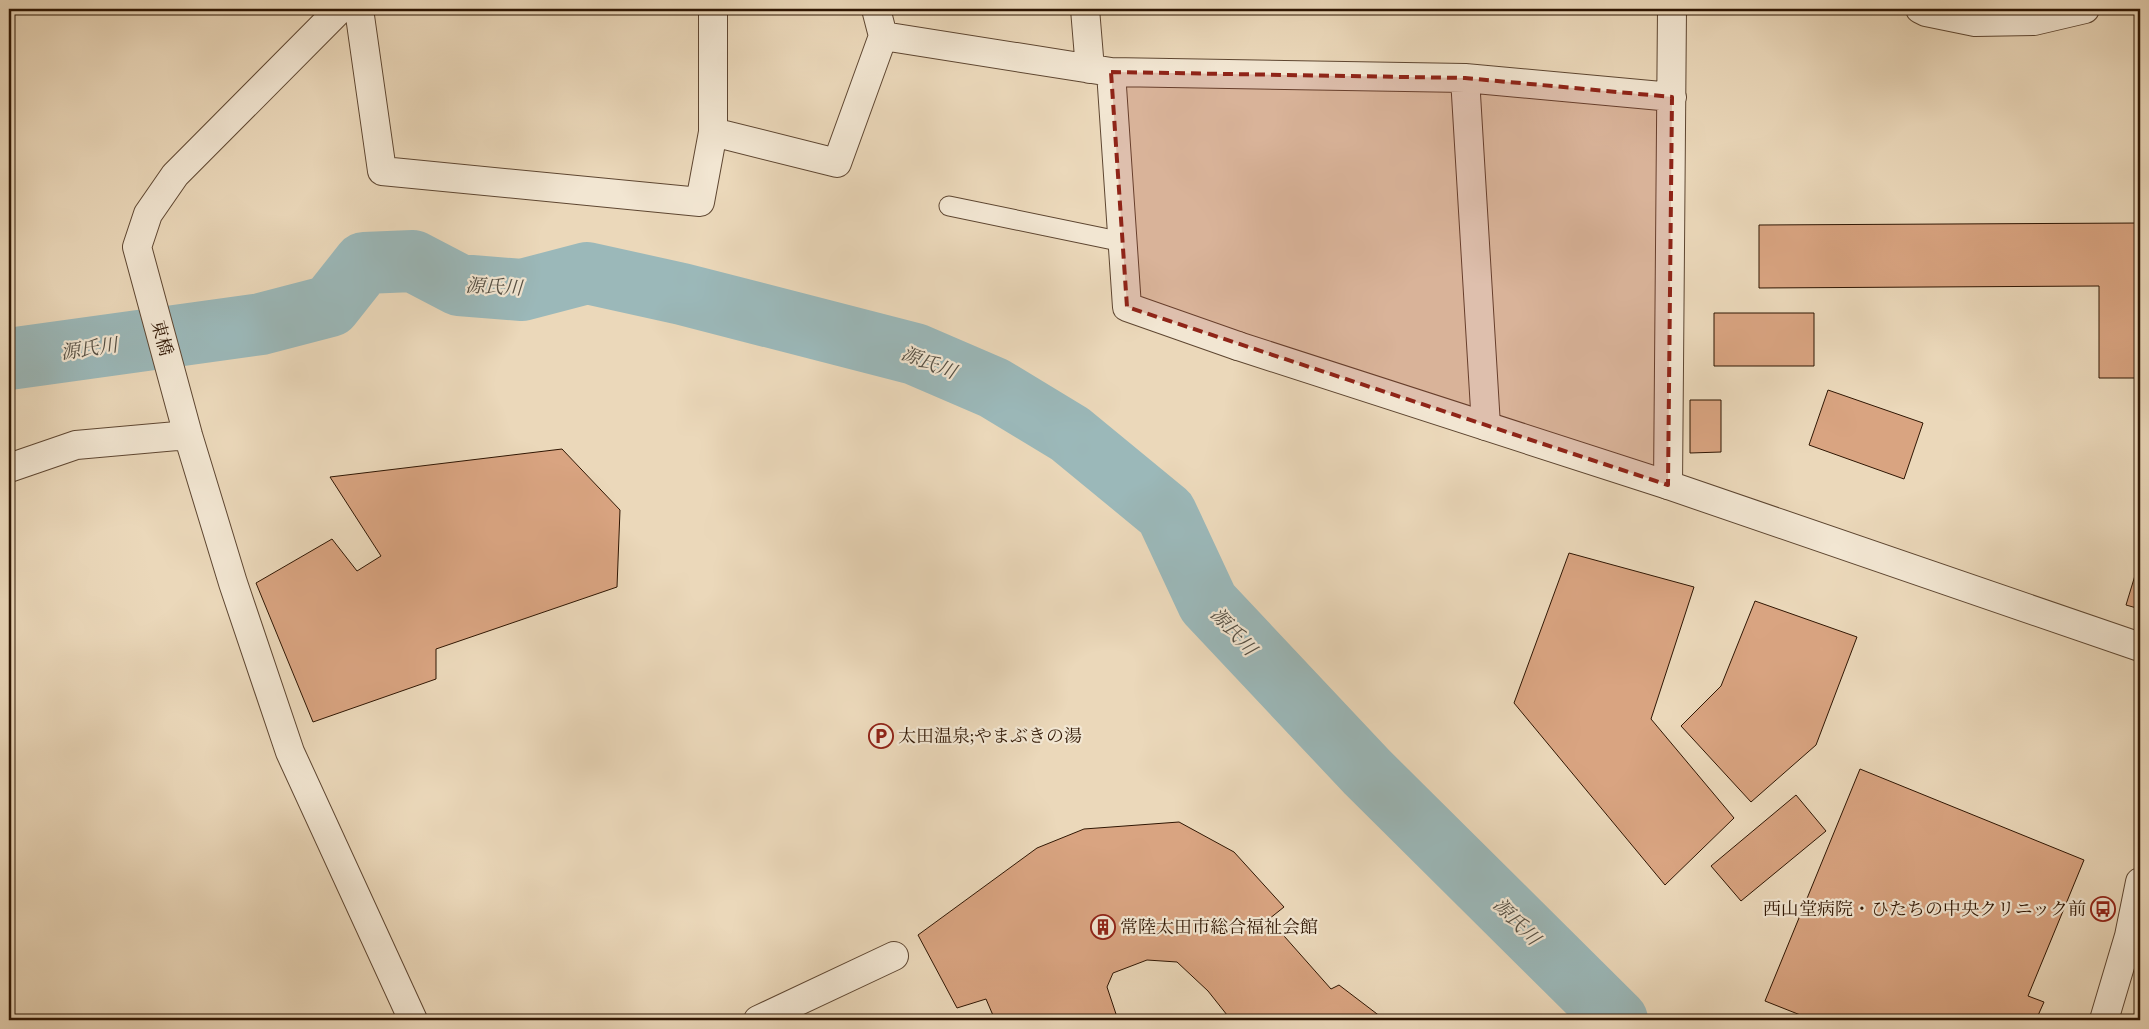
<svg xmlns="http://www.w3.org/2000/svg" width="2149" height="1029" viewBox="0 0 2149 1029" font-family="'EB Garamond','Noto Serif JP',serif">
<rect width="100%" height="100%" fill="#ebd8ba"/>
<filter id="stains"><feTurbulence type="fractalNoise" baseFrequency=".004" numOctaves="4"/><feColorMatrix values="0 0 0 0 .2 0 0 0 0 .09 0 0 0 0 .02 0 0 0 .5 -.17"/></filter>
<radialGradient id="worn" r=".72"><stop offset=".6" stop-color="#630" stop-opacity="0"/><stop offset="1" stop-color="#630" stop-opacity=".3"/></radialGradient>
<g fill="none" stroke-linecap="round" stroke-linejoin="round">
<path stroke="#9bb8b9" stroke-width="62" d="M9,359L261,324L330,306L364,263L413,261L459,285L522,290L587,273L682,294L915,354L994,388L1070,434L1166,513L1208,603L1367,772L1617,1020"/>
</g>
<path fill="#d9a481" stroke="#2f1603" d="M2140,223V378H2099V286L1759,288V225Z
M1714,313H1814V366H1714Z
M1828,390L1923,423L1904,479L1809,445Z
M1690,400H1721V452L1690,453Z
M562,449L620,510L617,587L436,649V679L313,722L256,583L332,539L357,571L381,556L330,477Z
M1569,553L1694,587L1651,719L1734,818L1665,885L1514,703Z
M2140,559V609L2126,605Z
M1755,601L1857,637L1816,745L1751,802L1681,726L1721,686Z
M1860,769L2084,860L2028,996L2044,1002L2036,1020H1813L1765,1001Z
M1796,795L1826,831L1741,901L1711,866Z
M1179,822L1234,852L1284,907L1269,919L1331,989L1339,985L1385,1020H1231L1208,991L1177,962L1147,960L1113,973L1107,987L1118,1020H995L986,999L957,1008L918,935L1037,848L1084,829Z"/>
<g fill="none" stroke-linecap="round" stroke-linejoin="round">
<defs>
<path id="service" d="M949,206L1123,242"/>
<path id="minor" d="M340,9L175,175L148,214L137,247L188,435L233,583L290,752L413,1020
M359,9L382,171L700,202L713,132
M713,9V132L837,163L883,36
M876,9L883,36L1111,72L1465,78L1672,97
M1085,9L1090,69
M1920,9L1926,12L1975,22L2034,21L2085,9
M1111,72L1127,307L1238,346
M1465,78L1486,426
M9,468L76,445L188,435
M1668,485L1672,9"/>
<path id="tertiary" d="M1238,346L1668,485L2140,647
M758,1020L894,956
M2104,1020L2129,936L2140,882"/>
</defs>
<use href="#service" stroke="#5e4631" stroke-width="21"/>
<use href="#minor" stroke="#5e4631" stroke-width="30"/>
<use href="#tertiary" stroke="#5e4631" stroke-width="30"/>
<use href="#service" stroke="#f2e6d2" stroke-width="19"/>
<use href="#minor" stroke="#f2e6d2" stroke-width="28"/>
<use href="#tertiary" stroke="#f2e6d2" stroke-width="28"/>
</g>
<path fill="#8f2418" fill-opacity="0.2" stroke="#8f2418" stroke-width="4" stroke-dasharray="10 6" stroke-linejoin="round" d="M1111,72L1465,78L1672,97L1668,485L1127,307Z"/>
<defs>
<symbol id="parking-ring" viewBox="-11 -11 22 22"><circle r="9.5" fill="#f2e6d2" stroke="#8f2418" stroke-width="1.5"/><path d="M-3.5-5.5H1a3.5 3.5 0 0 1 0 7H-1V5.5H-3.5ZM-1-3.4V-.6H.8a1.4 1.4 0 0 0 0-2.8Z" fill="#8f2418"/></symbol>
<symbol id="bus-ring" viewBox="-11 -11 22 22"><circle r="9.5" fill="#f2e6d2" stroke="#8f2418" stroke-width="1.5"/><path d="M-5-6H5V4H4V6H2V4H-2V6H-4V4H-5ZM-3.5-4V0h7V-4ZM-3.5 1.2v1.5H-2V1.2ZM2 1.2v1.5H3.5V1.2Z" fill="#8f2418"/></symbol>
<symbol id="building-ring" viewBox="-11 -11 22 22"><circle r="9.5" fill="#f2e6d2" stroke="#8f2418" stroke-width="1.5"/><path d="M-4-6H4V6H1V3H-1V6H-4ZM-2.5-4.3h1.7v1.8h-1.7ZM.8-4.3h1.7v1.8H.8ZM-2.5-1h1.7V.8h-1.7ZM.8-1h1.7V.8H.8Z" fill="#8f2418"/></symbol>
</defs>
<g fill-rule="evenodd">
<use href="#parking-ring" x="867" y="722" width="28" height="28"/>
<use href="#bus-ring" x="2089" y="895" width="28" height="28"/>
<use href="#building-ring" x="1089" y="913" width="28" height="28"/>
</g>
<g text-anchor="middle" stroke-width="4.5" stroke-linejoin="round" paint-order="stroke">
<g font-size="18" fill="#2f1603" stroke="#f2e6d2">
<text transform="translate(162 338) rotate(75)" y="6">東橋</text>
</g>
<g font-size="18" fill="#2f1603" stroke="#f2e6d2" text-anchor="start">
<text x="898" y="742">太田温泉;やまぶきの湯</text>
<text x="2086" y="915" text-anchor="end">西山堂病院・ひたちの中央クリニック前</text>
<text x="1120" y="933">常陸太田市総合福祉会館</text>
</g>
<g font-size="19" font-style="italic" fill="#554f43" stroke="#f2e6d2">
<text transform="translate(494 286) rotate(3)" y="7">源氏川</text>
<text transform="translate(89 348) rotate(-8)" y="7">源氏川</text>
<text transform="translate(929 362) rotate(21)" y="7">源氏川</text>
<text transform="translate(1234 631) rotate(47)" y="7">源氏川</text>
<text transform="translate(1517 921) rotate(45)" y="7">源氏川</text>
</g>
</g>
<rect width="2149" height="1029" fill="none" stroke="#ebd8ba" stroke-width="30"/>
<rect x="10" y="10" width="2129" height="1009" fill="none" stroke="#2f1603" stroke-width="2.5"/>
<rect x="15" y="15" width="2119" height="999" fill="none" stroke="#2f1603"/>
<rect width="100%" height="100%" filter="url(#stains)"/>
<rect width="100%" height="100%" fill="url(#worn)"/>
</svg>
